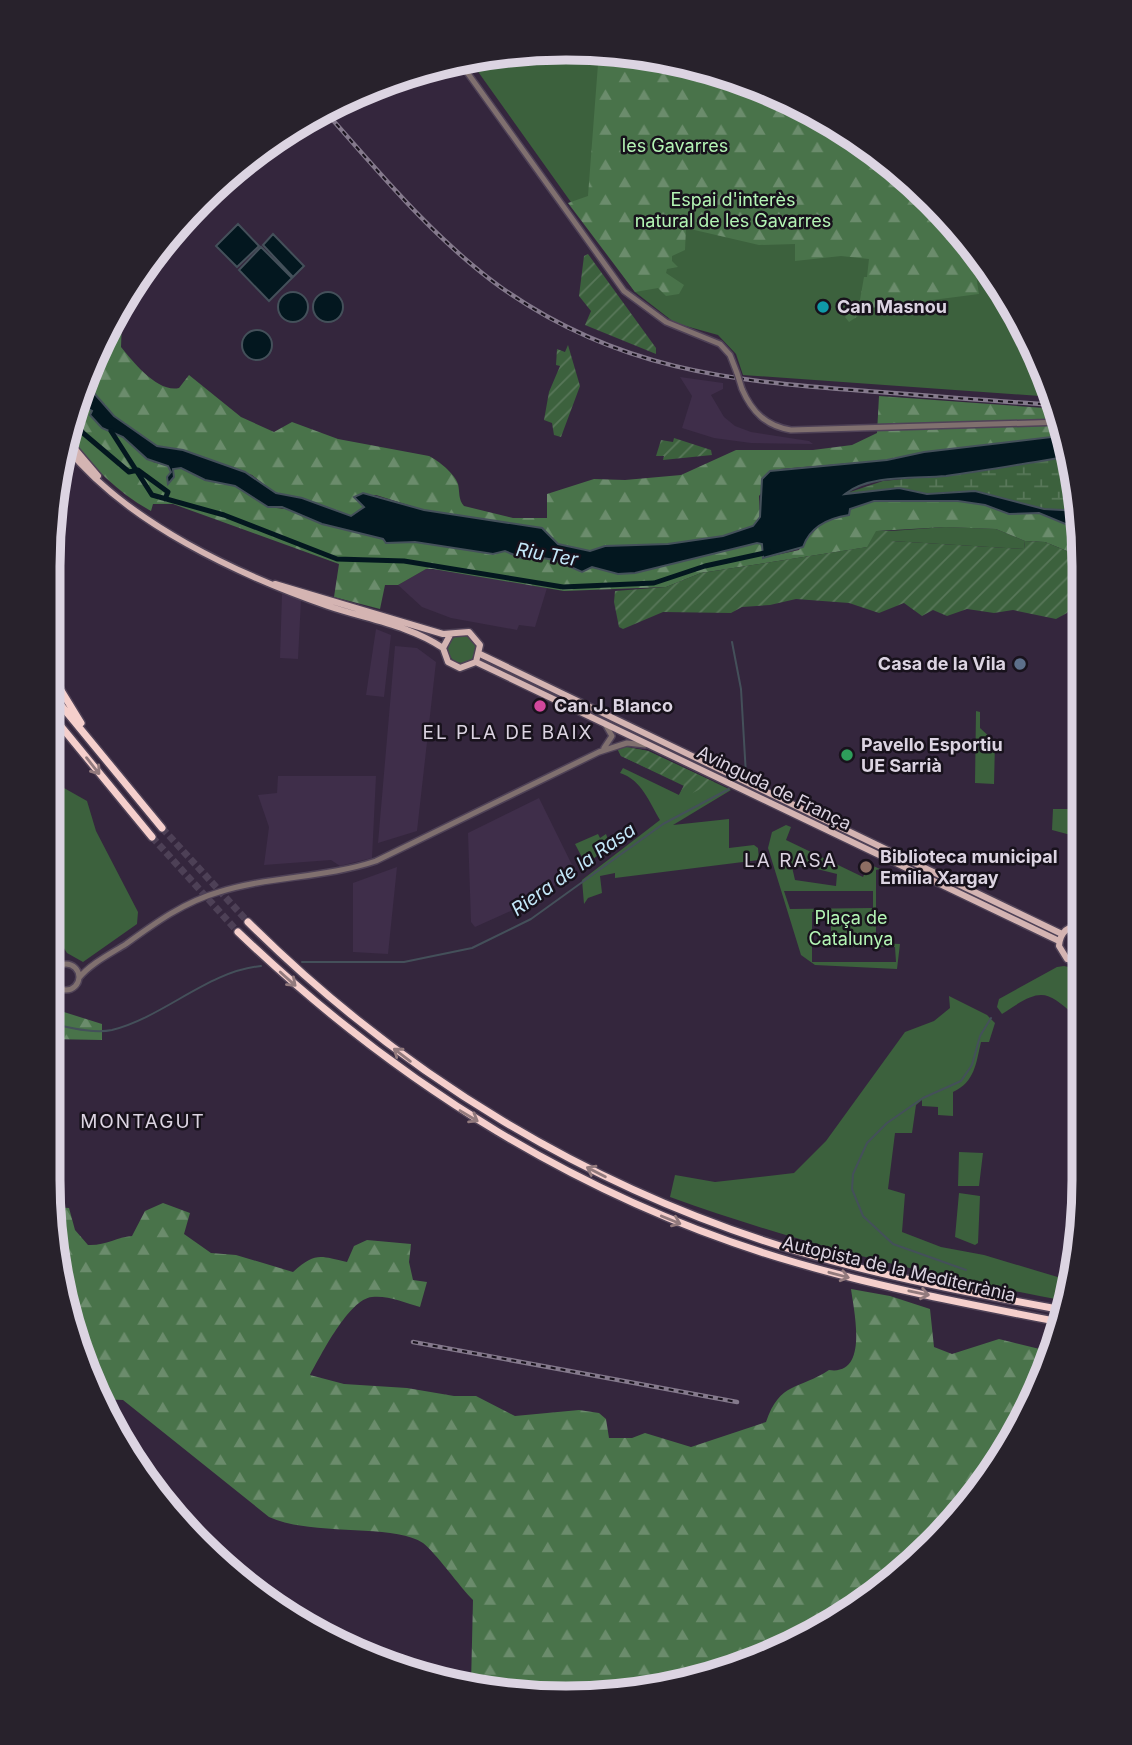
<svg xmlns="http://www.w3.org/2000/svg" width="1132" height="1745" viewBox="0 0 1132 1745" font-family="Inter,sans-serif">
<defs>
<pattern id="forest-firs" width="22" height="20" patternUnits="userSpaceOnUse" patternTransform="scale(1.75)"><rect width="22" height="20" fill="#49734a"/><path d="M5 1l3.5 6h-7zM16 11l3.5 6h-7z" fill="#6b8c6c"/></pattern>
<pattern id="wetland-marsh" width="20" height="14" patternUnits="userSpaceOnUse" patternTransform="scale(1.75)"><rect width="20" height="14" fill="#3c613d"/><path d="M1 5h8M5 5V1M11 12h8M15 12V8" fill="none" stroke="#587759"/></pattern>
<pattern id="garden-furrows" width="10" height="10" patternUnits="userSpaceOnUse" patternTransform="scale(1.75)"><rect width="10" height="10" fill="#3c613d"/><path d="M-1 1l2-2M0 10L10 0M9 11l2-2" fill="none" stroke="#587759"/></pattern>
</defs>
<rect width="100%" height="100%" fill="#34263d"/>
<path fill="#3f2e4a" d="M680,377L723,383V389L711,395L724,417L735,426L751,432L809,441L813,444L751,443L714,438L682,428L692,396Z
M426,569L457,571L547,588L535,627L519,625L517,630L451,618L422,607L398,585Z
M282,594L301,600L298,659L280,658Z
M376,629L391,635L384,697L366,695Z
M395,646L417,648L436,662L417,831L378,843Z
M278,776H376L372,858L340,866L331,860L264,865L269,827L258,795L277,793Z
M539,798L575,871L533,901L475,927L471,922L468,833Z
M397,867L388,954L353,952V883Z"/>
<path fill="#3c613d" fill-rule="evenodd" d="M532,48L633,52L732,75L825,117L908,176L977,250L1031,336L1054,397L743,375L736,354L718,335L675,323L635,292L469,59Z
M945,527L996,529L1025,541L1024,549L891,541V531Z
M448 649a14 14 0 1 1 28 0a14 14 0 1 1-28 0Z
M976,711L980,712V728L995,742L994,784L975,783Z
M626,747L648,751L731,790L673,825L729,819V848L754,845L758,848L759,860L615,878V873L600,876L602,893L588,898L584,904L582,880L660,820C649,802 642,780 620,773L623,768L679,795L684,786L621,756L618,750Z
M50,769L64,788L87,801L96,831L138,912L137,924L83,962L67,953L49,924Z
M1072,798L1082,800V838L1052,830L1053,809H1070Z
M786,825L791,827L786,840L863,877L869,864L880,869L876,870V943L900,944L897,969L815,965L801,955L768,848L772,832ZM805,866L837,874L836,886L795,880L792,867ZM784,891H873V908L790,909ZM812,912H831V947H895L896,962H812Z
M598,834L600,838L606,834L610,845L586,865L575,844Z
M1064,966L1077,969L1082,976L1081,1022C1046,988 1042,987 1002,1014L997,1007L999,999L1057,967Z
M949,996L987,1015L995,1023L989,1042H981C976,1063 975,1082 953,1092V1116L938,1115V1107L922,1106V1100L916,1105L912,1133H895L888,1189L905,1194L902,1232L941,1247L984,1255L1071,1281L1066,1301C927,1275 803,1245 670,1197L675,1175L715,1182L794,1173L826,1141L905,1032L934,1021L950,1008Z
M959,1152L983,1153L979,1186H958Z
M959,1193L980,1196L978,1243L975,1245L955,1237Z"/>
<path fill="url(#forest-firs)" d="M599,51C724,54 851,115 936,206C945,216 963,229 969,241C975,256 976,278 979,294L870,308L849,322L845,317L860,300L864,277H867L869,259L841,256L795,261V244L759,245L686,228L685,250L672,256V261L678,267L667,269L666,273L684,285L679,294L666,296L658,288L635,292L568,203L588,196Z
M118,310L122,319L121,347C133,362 158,393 179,388L189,375L241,417L274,432L292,422L338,439L429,456C439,461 454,473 458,484C460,493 458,499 464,506L513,518H547V494L594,479L625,480L681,475L736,450H813L852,445L877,433L879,396L1059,409L1068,435L924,452L887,460L780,469L759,496L760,517L753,526L723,536L668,544L605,546L590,551L558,544L542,528L424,510L376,495L355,496L365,507L351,516L342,515L302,498L276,494L252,475L183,450L157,446L114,416L86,384L101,337Z
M81,404L92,411L102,428L123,437L153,462L168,466L171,473L167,477L168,483L173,469L181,468L205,480L235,486L268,507L293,510L330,526L383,539L386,543L415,542L493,554L505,551L521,558L522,555L556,560L565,566L655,567L757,542L762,544L763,558L799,550L806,539L823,522L849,515V510L873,501H958L985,505L1009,514L1039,513L1075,528L1083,527L1084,558L1045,542L1025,541L996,529L945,527L877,531L868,547L701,573L666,587L564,591L433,569H426L398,585H385L380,609L334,597L339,564L173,504H153L151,511C118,493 93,467 70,438Z
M48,1007L102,1024V1040L48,1039Z
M163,1203L190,1213L184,1234L211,1253L236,1255L293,1272C316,1252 319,1256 347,1262L354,1246L367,1240L411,1244L409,1262L413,1280L427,1282L420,1307C406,1303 387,1295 372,1297C349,1299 321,1355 310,1375L344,1384L407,1388L454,1396H476L515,1416L579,1410L599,1413L606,1419L609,1438H632L645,1433L691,1447L766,1422C780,1381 799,1390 829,1370C869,1376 854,1312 851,1289L890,1296L930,1309L934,1347L952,1354L999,1339L1052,1352L1045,1378L956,1521L854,1611L700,1680L532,1697L471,1684L473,1600C460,1587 435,1552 423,1543C393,1523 313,1537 269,1517L123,1400L101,1399L75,1345L52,1207L69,1208L75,1230L88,1245C105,1246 117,1237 132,1236L145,1211Z"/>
<path fill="url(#wetland-marsh)" d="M1071,454L1080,511L1044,509L975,491L927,494L899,488L844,494L883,481L976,472Z"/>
<path fill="url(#garden-furrows)" d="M588,254L656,348V354L585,325L591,311L579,296L584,256Z
M568,345L580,386L561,437L554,435L552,423L544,420L549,392L560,366L556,365L557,349L565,352Z
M674,438L711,450L712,455L663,460L664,456H656L661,440L673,442Z
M876,531H891V541L1024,549L1025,541L1045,542L1084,558L1083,586L1067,613L1056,619L1013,610L994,613L967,609L947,616L933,610L922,616L904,603L879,613L849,603L796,599L770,605L742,607L731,613L663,612L623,629L619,627L614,602L615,591L666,587L701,573L867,547Z
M626,747L648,751L714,782L683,798L679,795L684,785L621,756L618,750Z"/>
<path fill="#03171f" stroke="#44505a" stroke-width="2" d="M238,224L259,246L237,267L216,246Z
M273,234L304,266L293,277L263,245Z
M261,247L292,278L269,301L239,270Z
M313 307a15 15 0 1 1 30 0a15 15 0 1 1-30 0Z
M278 307a15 15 0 1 1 30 0a15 15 0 1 1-30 0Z
M242 345a15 15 0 1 1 30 0a15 15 0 1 1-30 0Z
M86,384L114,416L157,446L183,450L245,472L276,493L302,498L351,516L364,507L354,497L363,493L424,510L542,528L558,544L590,551L605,546L668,544L723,536L753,526L760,517L762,479L770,471L887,460L924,452L1068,435L1071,454L1059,458C1022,464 983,471 946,476C916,479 870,474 845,494L899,488L927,494L975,491L1044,509L1080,511L1083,527L1075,528L1039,513L1009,514L985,505L958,501H874L850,509L849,515C829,518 810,527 803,547L763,558L762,544L757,543L635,573L618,574L592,567L582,572L555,560L523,555L521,558L505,551L493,554L415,542L386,543L383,539L322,524L282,507H268L235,486L205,480L181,468L173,469L174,477L168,484L167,477L171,472L168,466L147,459L123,437L102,428L90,415L92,411L80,404Z"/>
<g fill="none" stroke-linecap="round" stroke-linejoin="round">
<path stroke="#44505a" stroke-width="2" d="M732,642L741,689L746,775
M302,962H404L472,948L531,919L663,824L729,789
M1078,972L1082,979
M48,1023C68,1027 93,1034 112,1030C164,1017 208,971 261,966
M966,1270L893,1244L863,1216L852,1189L853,1174L867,1143L887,1123L923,1098L961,1081L972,1065L980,1036L991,1018"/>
<path stroke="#03171f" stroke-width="5" d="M75,422L83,433L129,472L138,470L168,492L165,499
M111,431L152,495L224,515L337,559L404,561L563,587L654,583L705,566L769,552"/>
<path stroke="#4d4056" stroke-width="7" stroke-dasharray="7 3.5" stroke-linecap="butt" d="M162,828L248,922
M152,837L238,932"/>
<defs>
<path id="minor" d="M459,61L624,291L666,322L720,344L730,355L737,373
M742,389C752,412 766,426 791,430L1063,422
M604,748L612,736L605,724
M53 977a13 13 0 1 1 26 0a13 13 0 1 1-26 0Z
M79,978C90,964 110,954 126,944C155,923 184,902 219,892C270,876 325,878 376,861L599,752L627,743L645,745"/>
<path id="major" d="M69,442L98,476
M67,448C127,523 239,575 328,606C366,619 409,625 443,648
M275,584L443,634L469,632L480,645L476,662L460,668L448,662L443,648L450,635
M480,654L1062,934
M476,662L1059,941
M1082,962L1067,959L1059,946C1060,932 1068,925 1082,926"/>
<path id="highway" d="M67,448L68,450
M51,556L54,545L52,526
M51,581C59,558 64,535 52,512
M51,674L81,723
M50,692L162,828
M50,713L152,837
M248,922C403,1076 591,1190 800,1252C887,1277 975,1294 1063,1310
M238,932C397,1084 585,1202 797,1263C883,1288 972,1305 1060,1322"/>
</defs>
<use href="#minor" stroke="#4f4257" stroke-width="8"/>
<use href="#major" stroke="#4f4257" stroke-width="9"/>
<use href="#highway" stroke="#4f4257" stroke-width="10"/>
<use href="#minor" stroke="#80706f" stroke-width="5"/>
<use href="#major" stroke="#d4b4b2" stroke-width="6"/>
<use href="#highway" stroke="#f5cfcc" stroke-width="7"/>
<defs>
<path id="rail" d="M323,109C378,171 432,237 499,286C615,369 728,381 866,391C930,396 993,401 1057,405
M413,1342L737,1402"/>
</defs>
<use href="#rail" stroke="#84798c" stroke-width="4.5"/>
<use href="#rail" stroke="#18121c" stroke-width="2" stroke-dasharray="5" stroke-linecap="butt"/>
<defs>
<path id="minor-bridge" d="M737,373L742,389"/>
</defs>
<use href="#minor-bridge" stroke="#4f4257" stroke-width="8" stroke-linecap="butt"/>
<use href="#minor-bridge" stroke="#80706f" stroke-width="5"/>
</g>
<defs><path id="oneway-shaft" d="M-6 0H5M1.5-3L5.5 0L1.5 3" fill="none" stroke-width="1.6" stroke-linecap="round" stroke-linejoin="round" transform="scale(1.75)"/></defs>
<g stroke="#927a7d">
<use href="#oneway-shaft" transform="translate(93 766) rotate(52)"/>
<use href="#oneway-shaft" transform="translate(288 979) rotate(42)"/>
<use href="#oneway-shaft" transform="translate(402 1055) rotate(-143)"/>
<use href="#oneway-shaft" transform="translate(469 1116) rotate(31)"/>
<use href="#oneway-shaft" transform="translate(596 1172) rotate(-153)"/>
<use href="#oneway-shaft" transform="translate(671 1220) rotate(22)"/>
<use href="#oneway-shaft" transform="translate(839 1275) rotate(15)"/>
<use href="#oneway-shaft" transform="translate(919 1293) rotate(12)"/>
</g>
<circle fill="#0f9aa8" stroke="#18121c" stroke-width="2.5" cx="823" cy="307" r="7"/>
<circle fill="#5c6f8a" stroke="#18121c" stroke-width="2.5" cx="1020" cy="664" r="7"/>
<circle fill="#d1479c" stroke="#18121c" stroke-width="2.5" cx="540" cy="706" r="7"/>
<circle fill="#2e9e5b" stroke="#18121c" stroke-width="2.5" cx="847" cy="755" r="7"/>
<circle fill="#8d6e63" stroke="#18121c" stroke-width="2.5" cx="866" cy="867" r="7"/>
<g text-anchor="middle" stroke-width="5" stroke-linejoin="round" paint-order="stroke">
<g font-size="18" fill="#b4f5b5" stroke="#18121c">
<text x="675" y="152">les Gavarres</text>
<text x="733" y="206">Espai d'interès<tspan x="733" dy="21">natural de les Gavarres</tspan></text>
<text x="851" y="924">Plaça de<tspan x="851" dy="21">Catalunya</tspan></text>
</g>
<g font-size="18" font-weight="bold" fill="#dcd4e2" stroke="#18121c" text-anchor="start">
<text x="837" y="313">Can Masnou</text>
<text x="1006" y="670" text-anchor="end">Casa de la Vila</text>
<text x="554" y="712">Can J. Blanco</text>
<text x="861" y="751">Pavello Esportiu<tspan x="861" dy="21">UE Sarrià</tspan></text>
<text x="880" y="863">Biblioteca municipal<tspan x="880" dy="21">Emilia Xargay</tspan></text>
</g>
<g font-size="18" fill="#dcd4e2" stroke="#18121c">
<text transform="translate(774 788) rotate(26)" y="6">Avinguda de França</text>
<text transform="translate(899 1269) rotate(13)" y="6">Autopista de la Mediterrània</text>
</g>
<g font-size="19" font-style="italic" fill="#c4e8f9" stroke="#18121c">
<text transform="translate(547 554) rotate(10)" y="7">Riu Ter</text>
<text transform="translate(573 869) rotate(-35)" y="7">Riera de la Rasa</text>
</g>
<g font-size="19" letter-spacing="2" fill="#dcd4e2" stroke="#18121c">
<text x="508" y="739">EL PLA DE BAIX</text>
<text x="791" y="867">LA RASA</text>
<text x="143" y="1128">MONTAGUT</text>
</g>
</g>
<path d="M0 0H1132V1745H0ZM566 60H566A506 506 0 0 1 1072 566V1180A506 506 0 0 1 566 1686H566A506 506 0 0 1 60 1180V566A506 506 0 0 1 566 60Z" fill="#28222c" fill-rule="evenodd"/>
<path fill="none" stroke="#dcd4e2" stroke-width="9" d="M566 60H566A506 506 0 0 1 1072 566V1180A506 506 0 0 1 566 1686H566A506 506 0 0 1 60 1180V566A506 506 0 0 1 566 60Z"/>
</svg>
